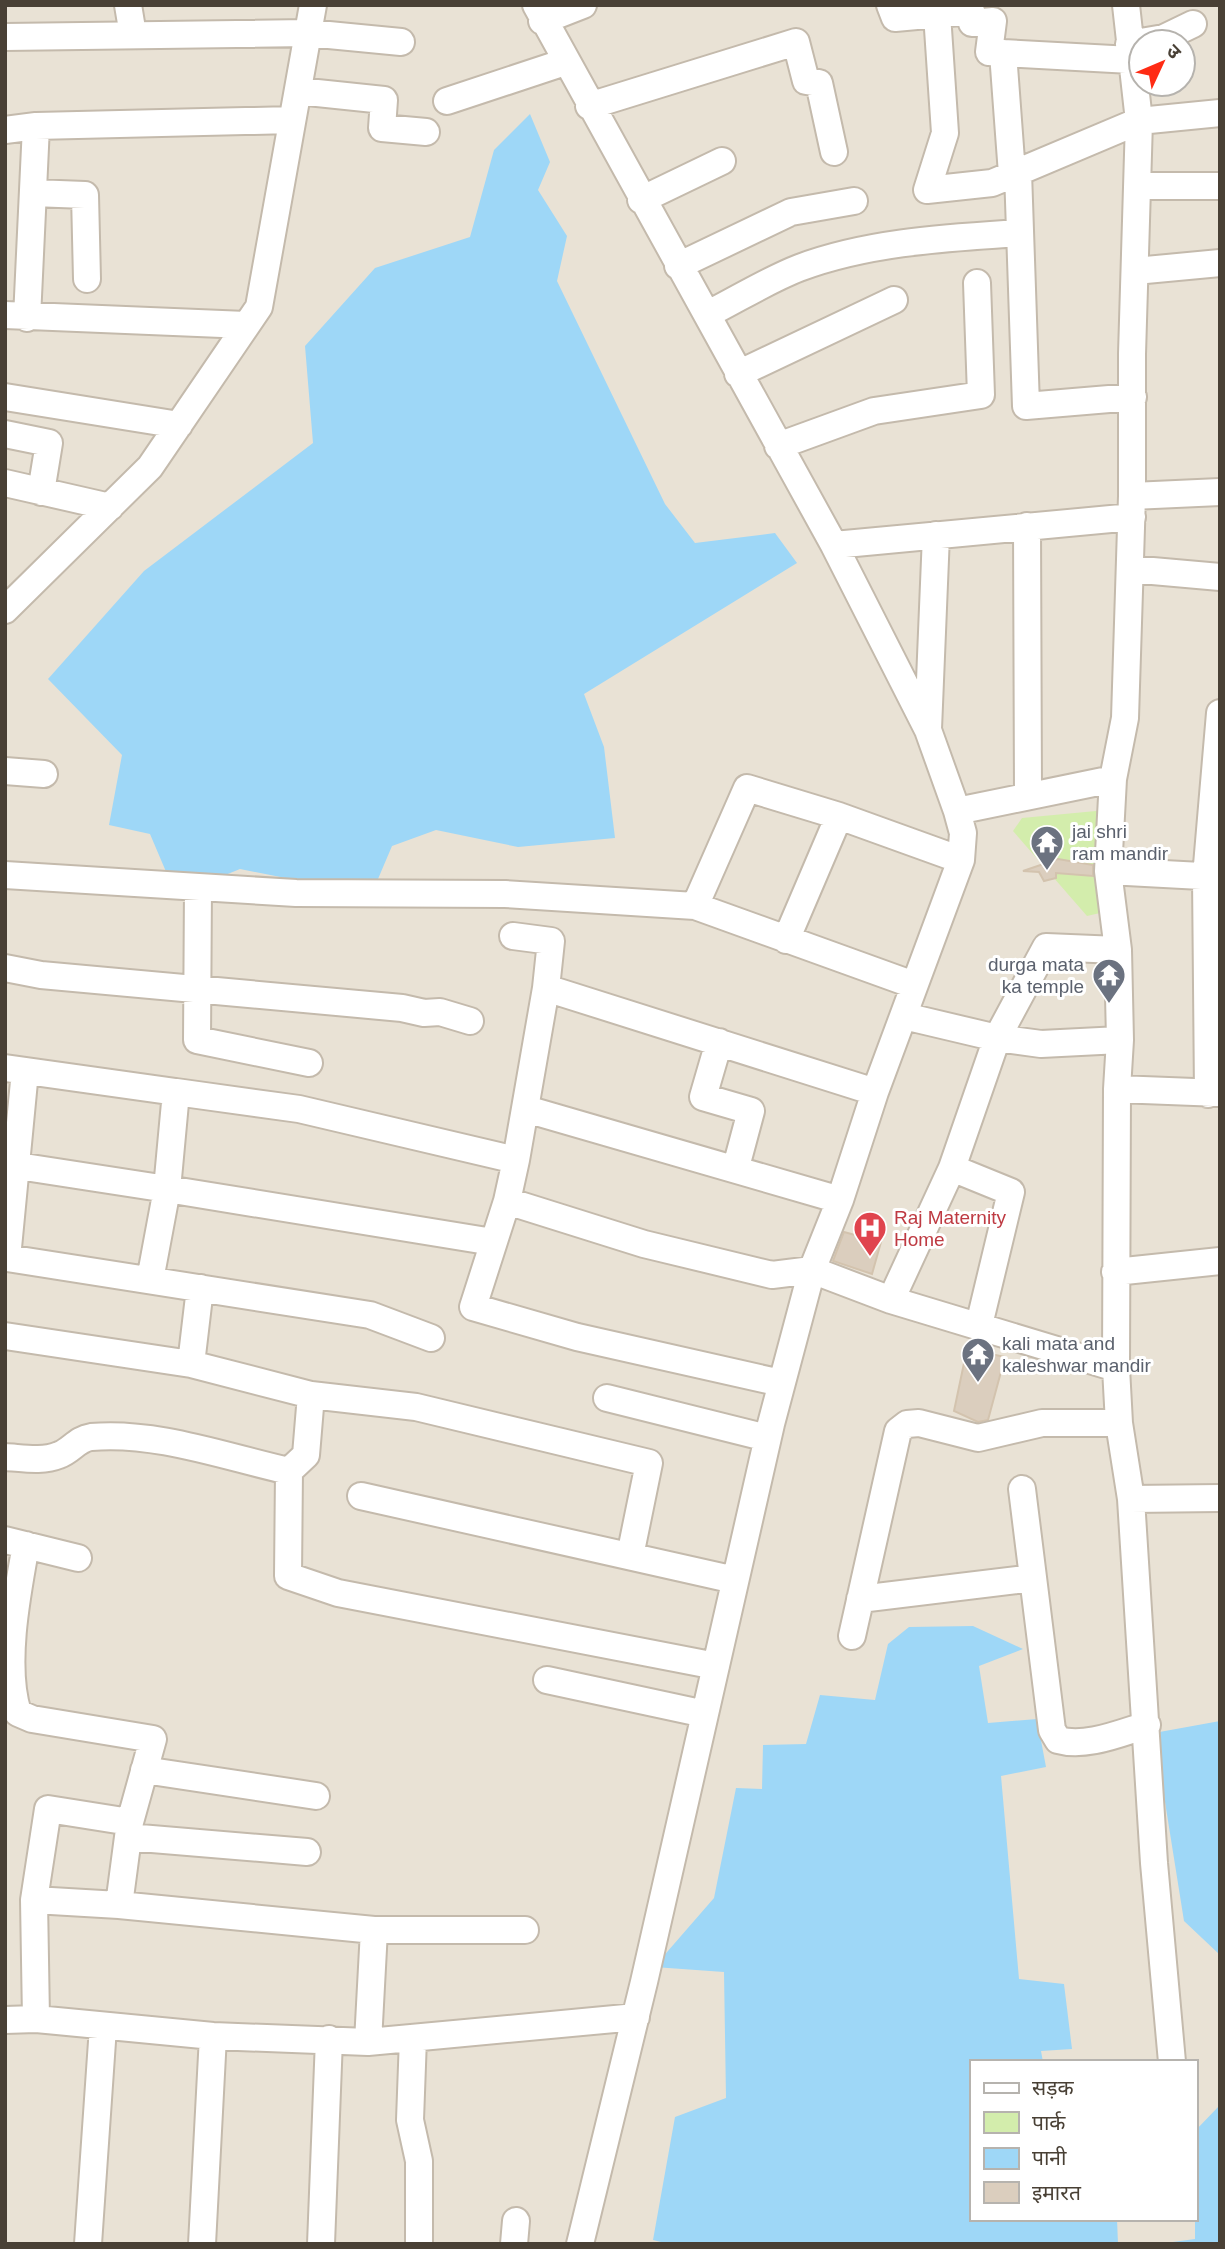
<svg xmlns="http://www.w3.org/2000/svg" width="1225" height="2249" viewBox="0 0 1225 2249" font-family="Helvetica,'Noto Sans Devanagari',sans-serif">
<rect width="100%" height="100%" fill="#f5f0e7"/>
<path fill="#e9e2d5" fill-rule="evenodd" d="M5,5H1220V2244H5ZM1141,42H1183V84H1141ZM971,2062H1195V2219H971Z"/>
<path fill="#d3edac" d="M1117,809L1100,913L1087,916L1013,831L1022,818Z"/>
<path fill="#9ed7f7" d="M530,114L550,162L538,190L567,236L557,281L665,504L695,543L775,533L797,563L584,694L604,747L615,838L518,847L436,830L392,846L378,879L326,886L240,869L203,884L167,874L150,834L109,825L122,755L48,679L144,571L313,443L305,346L375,268L470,237L494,150Z
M973,1626L1023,1649L979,1666L988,1723L1037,1719L1046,1767L1001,1776L1019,1979L1064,1984L1072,2049L1041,2051L1043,2062H971V2219H1117L1118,2244H669L653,2240L675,2117L726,2098L724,1972L654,1967L714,1898L736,1788L762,1789L763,1745L806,1744L820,1695L875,1700L888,1644L909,1627Z
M1220,1721V1955L1184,1921L1154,1733Z
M1220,2105V2244H1158L1195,2239V2131Z"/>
<path fill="#dbcebe" stroke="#d3c3ae" stroke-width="2" d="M1058,859L1093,865V876L1056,873V878L1044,881L1039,872L1023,871Z
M844,1232L881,1242L872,1274L833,1261Z
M967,1349L1005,1357L988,1420L978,1422L954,1411Z"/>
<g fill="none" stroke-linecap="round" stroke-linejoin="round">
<defs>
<path id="minor" d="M128,5L133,35
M536,5L834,545L928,730L957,811L963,833L961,860L875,1092L840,1200L812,1270L771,1424L644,1982L580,2244
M890,5L895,18L971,11L972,23L993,21L989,52L1003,53L1012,174
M937,14L945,133L927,190L992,183L1139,121L1220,113
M542,21L583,5
M5,37L308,33L401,42
M1129,44L1164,38L1193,24
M1003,53L1131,60
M298,91L384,100L382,128L426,132
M447,101L565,62
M589,106L796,42L806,81L819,83L834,152
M5,130L36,126L292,120
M1018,172L1026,406L1133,397
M1138,186H1220
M33,193L85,195L87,279
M641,200L722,161
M678,266L791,212L854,201
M1135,271L1220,263
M708,314C738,299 768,280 799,268C868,242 946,238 1020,233
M5,315L246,325
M27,318L36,126
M738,374L894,300
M5,397L179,425
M5,434L49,443L41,492
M778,446L874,411L981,395L977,283
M5,483L110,507
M1132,496L1220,492
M1027,526L1028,794
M834,545L1132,517
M1130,569L1220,577
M5,610L150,467L259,307L313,5
M928,729L936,535
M5,771L44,774
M957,811L1113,779L1125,718L1132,496V354L1139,121L1126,5
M1108,871L1113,779
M5,875L296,893L505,894L695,906L914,985
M198,887L197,1040L309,1063
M695,906L747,788L839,816L961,860
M513,936L551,941L546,988L875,1092
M786,940L839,816
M5,968L41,975L402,1008L424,1013L440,1012L470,1021
M904,1016L997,1038L1041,1044L1120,1040
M719,1042L703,1097L751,1111L736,1167
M5,1068L176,1092L167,1189L493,1242
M25,1071L7,1258L370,1315L431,1338
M1117,1089L1220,1093
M176,1092L299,1109L516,1160L546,988
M1208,1094L1206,877L1220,713
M526,1109L840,1200
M516,1160L507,1201L473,1307L577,1337L781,1383
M5,1164L167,1189L150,1280
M952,1168L1011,1192L979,1325
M507,1201L644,1244L772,1275L812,1270L891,1300L1116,1368
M1115,1272L1220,1261
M891,1300L952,1168L997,1038L1046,947L1118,950
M5,1336L191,1364L200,1288
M191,1364L311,1395L416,1407L649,1463L630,1556
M311,1395L306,1455L289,1471L288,1576L338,1593L716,1666
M607,1398L767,1438
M5,1457C23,1458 42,1462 59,1455C71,1451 77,1439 91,1437C156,1431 226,1457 289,1471
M1022,1489L1052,1730L1058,1740C1086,1748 1120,1733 1147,1725
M361,1496L735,1580
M1131,1499L1220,1498
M5,1540L78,1558
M26,1545C17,1594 3,1666 18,1713L32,1719L153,1739L130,1822L48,1809L34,1900L36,2019
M860,1599L1033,1578
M852,1636L898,1431L907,1424L919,1423L978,1438L1042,1423H1119
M547,1680L705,1714
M144,1770L316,1796
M130,1822L128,1837L307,1852
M128,1837L119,1905L374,1930H525
M34,1900L119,1905
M5,2020L36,2019L213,2036L368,2042L636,2017
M413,2038L410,2120L419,2161V2244
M368,2042L374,1930
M1172,2062L1154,1863L1131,1499L1119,1423L1116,1368L1117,1089L1120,1040L1118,950L1108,871L1220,877
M88,2244L103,2027
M202,2244L213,2036
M321,2244L329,2039
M514,2244L516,2221"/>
</defs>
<use href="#minor" stroke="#c4baac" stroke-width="30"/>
<use href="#minor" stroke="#fff" stroke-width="26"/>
</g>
<defs>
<symbol id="temple-pin" viewBox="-11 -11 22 30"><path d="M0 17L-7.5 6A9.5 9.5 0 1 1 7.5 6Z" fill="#6b7280" stroke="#fff"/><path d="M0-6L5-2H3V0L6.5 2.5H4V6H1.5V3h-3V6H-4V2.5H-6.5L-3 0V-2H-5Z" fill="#fff"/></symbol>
<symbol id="hospital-pin" viewBox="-11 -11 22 30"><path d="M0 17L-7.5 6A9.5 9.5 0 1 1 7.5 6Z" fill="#e0444e" stroke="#fff"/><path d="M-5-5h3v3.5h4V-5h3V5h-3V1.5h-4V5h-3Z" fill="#fff"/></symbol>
</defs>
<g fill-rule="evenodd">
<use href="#temple-pin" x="1028" y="823" width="38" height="52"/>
<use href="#temple-pin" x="1090" y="956" width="38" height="52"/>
<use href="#hospital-pin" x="851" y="1209" width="38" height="52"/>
<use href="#temple-pin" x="959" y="1335" width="38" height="52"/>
</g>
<g text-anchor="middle" stroke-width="6" stroke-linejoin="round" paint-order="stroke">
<g font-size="19" fill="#5b616d" stroke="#fff" text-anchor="start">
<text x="1072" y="838">jai shri<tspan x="1072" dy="22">ram mandir</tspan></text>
<text x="1084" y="971" text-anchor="end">durga mata<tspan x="1084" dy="22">ka temple</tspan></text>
<text x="1002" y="1350">kali mata and<tspan x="1002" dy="22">kaleshwar mandir</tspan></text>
</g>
<g font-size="19" fill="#be3a42" stroke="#fff" text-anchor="start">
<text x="894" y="1224">Raj Maternity<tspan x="894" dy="22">Home</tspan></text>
</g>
</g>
<rect width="1225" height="2249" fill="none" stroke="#494035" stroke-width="14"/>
<rect x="970" y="2060" width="228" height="161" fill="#ffffff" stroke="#b6b3ae" stroke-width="2"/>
<rect x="984" y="2083" width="35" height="10" fill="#ffffff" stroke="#b6b3ae" stroke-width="2"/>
<text x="1032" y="2095" font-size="21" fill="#494035">सड़क</text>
<rect x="984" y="2112" width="35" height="21" fill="#d3edac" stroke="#b6b3ae" stroke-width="2"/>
<text x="1032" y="2130" font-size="21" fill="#494035">पार्क</text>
<rect x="984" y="2148" width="35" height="21" fill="#9ed7f7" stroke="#b6b3ae" stroke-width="2"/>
<text x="1032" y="2165" font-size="21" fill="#494035">पानी</text>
<rect x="984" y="2182" width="35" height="21" fill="#dbcebe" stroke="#b6b3ae" stroke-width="2"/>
<text x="1032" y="2200" font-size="21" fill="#494035">इमारत</text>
<g transform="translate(1162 63) rotate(46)"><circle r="33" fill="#ffffff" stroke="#b6b3ae" stroke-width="2"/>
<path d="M0-5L12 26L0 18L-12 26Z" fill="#ff2b14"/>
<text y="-10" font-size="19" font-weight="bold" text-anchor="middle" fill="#494035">उ</text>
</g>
</svg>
